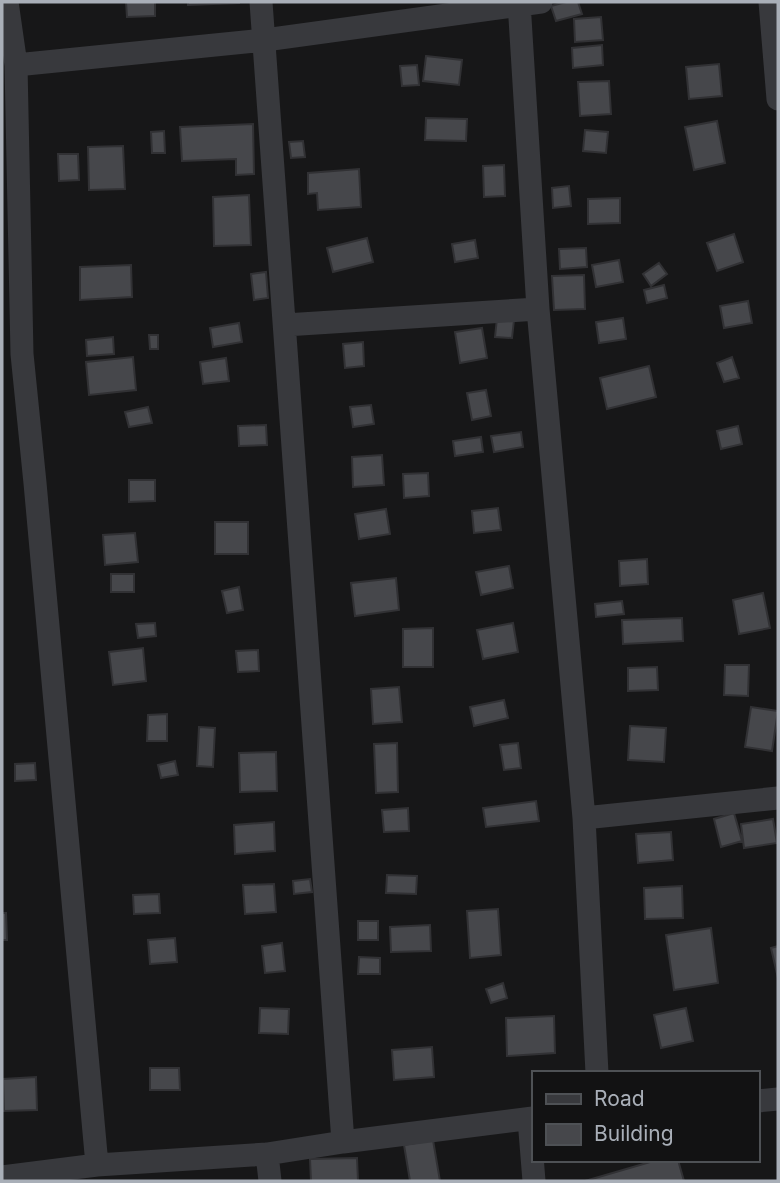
<svg xmlns="http://www.w3.org/2000/svg" width="780" height="1183" viewBox="0 0 780 1183" font-family="Inter,sans-serif">
<rect width="100%" height="100%" fill="#171718"/>
<path fill="#46474b" stroke="#313134" stroke-width="2" d="M126,2H155V16L127,17Z
M188,2H239V3L188,5Z
M566,2H578L582,14L556,21L551,6Z
M601,17L603,40L575,42L574,19Z
M602,45L603,65L573,68L572,48Z
M426,56L462,60L459,85L423,81Z
M719,64L722,96L689,99L686,67Z
M417,65L419,85L402,86L400,66Z
M609,81L611,114L580,116L578,82Z
M426,118L467,119L466,141L425,140Z
M717,121L725,163L694,170L685,127Z
M253,124L254,174L236,175V159L182,161L180,127Z
M585,130L608,132L606,153L583,151Z
M164,131L165,153H152L151,132Z
M303,141L305,157L291,158L289,142Z
M123,146L125,189L89,190L88,147Z
M58,154H78L79,180L59,181Z
M504,165L505,196L484,197L483,166Z
M359,169L361,207L318,210L317,193L308,194V173Z
M569,186L571,206L553,208L552,188Z
M249,195L251,245L214,246L213,197Z
M620,198V223L588,224V199Z
M734,234L743,262L717,271L707,243Z
M367,238L373,262L333,272L327,248Z
M475,240L478,258L455,262L452,244Z
M586,248L587,267L560,269L559,249Z
M619,260L623,282L596,287L592,265Z
M659,263L667,274L651,286L643,274Z
M131,265L132,297L80,300V267Z
M266,272L268,298L254,300L251,274Z
M584,275L585,309L554,310L552,276Z
M664,285L667,298L647,303L644,290Z
M748,301L752,323L724,328L720,306Z
M497,318L514,320L512,338L495,337Z
M623,318L626,339L599,343L596,322Z
M239,323L242,342L213,347L210,328Z
M482,328L487,358L460,363L455,332Z
M149,335H158V349H150Z
M113,337L114,354L87,356L86,340Z
M363,342L364,366L345,368L343,344Z
M133,357L136,390L89,395L86,362Z
M732,357L739,378L724,382L717,363Z
M226,358L229,381L203,384L200,362Z
M649,366L656,397L607,409L600,378Z
M486,390L491,416L472,420L467,393Z
M371,405L374,424L353,427L350,407Z
M148,407L152,423L129,427L125,412Z
M266,425L267,445L239,446L238,426Z
M738,426L742,444L721,449L717,431Z
M521,432L523,447L494,452L491,436Z
M481,437L483,452L455,456L453,441Z
M382,455L384,485L353,487L352,457Z
M428,473L429,496L404,498L403,474Z
M129,480H155V501L129,502Z
M498,508L501,530L474,533L472,511Z
M386,509L390,534L359,539L355,514Z
M215,522H248V554H215Z
M135,533L138,562L105,565L103,535Z
M647,559L648,584L620,586L619,561Z
M509,566L513,588L481,595L476,572Z
M111,574H134V592H111Z
M396,578L399,610L355,616L351,583Z
M239,587L243,610L227,613L222,591Z
M763,593L770,628L739,634L733,600Z
M622,601L624,614L596,617L595,604Z
M682,618L683,641L623,644L622,620Z
M155,623L156,636L138,638L136,624Z
M513,623L518,652L483,659L477,630Z
M433,628V667H403V629Z
M143,648L146,681L113,685L109,652Z
M258,650L259,671L238,672L236,651Z
M725,665H749L748,696L724,695Z
M657,667L658,690L628,691V668Z
M399,687L402,722L373,724L371,689Z
M504,700L508,718L474,726L470,707Z
M751,707L778,711L772,751L745,747Z
M167,714V741H147L148,715Z
M630,726L666,728L664,762L628,760Z
M199,727L215,728L213,767L197,766Z
M397,743L398,792L376,793L374,744Z
M518,743L521,768L504,770L500,745Z
M276,752L277,791L240,792L239,753Z
M175,761L178,775L161,778L158,765Z
M35,763L36,780L15,781V764Z
M536,801L539,821L486,827L483,808Z
M408,808L409,831L384,832L382,810Z
M734,813L742,841L721,847L714,819Z
M773,819L777,843L744,848L741,824Z
M274,822L275,851L235,854L234,825Z
M671,832L673,860L638,863L636,834Z
M387,875L417,876L416,894L386,893Z
M310,879L312,892L294,894L293,881Z
M274,884L276,912L245,914L243,885Z
M682,886L683,918L645,919L644,888Z
M159,894L160,913L134,914L133,895Z
M498,909L501,955L470,958L467,911Z
M2,913H6L7,940H2Z
M358,921H378V940H358Z
M430,925L431,951L391,952L390,927Z
M711,928L718,983L674,990L666,935Z
M175,938L177,962L150,964L148,940Z
M282,943L285,971L265,973L262,946Z
M778,946V978L771,948Z
M359,957L380,958V974H358Z
M503,983L507,998L491,1003L486,989Z
M260,1008L289,1009L288,1034L259,1033Z
M686,1008L693,1041L661,1048L654,1015Z
M554,1016L555,1053L507,1056L506,1018Z
M432,1047L434,1077L394,1080L392,1050Z
M150,1068H179L180,1090H150Z
M36,1077L37,1110L4,1111L3,1079Z
M433,1140L440,1181H410L404,1145Z
M357,1158L358,1181H311L310,1159Z
M657,1160H678L684,1181H585Z"/>
<g fill="none" stroke-linecap="round" stroke-linejoin="round">
<path stroke="#38393d" stroke-width="23" d="M7,2L16,65L22,354L35,483L97,1165
M261,2L343,1142
M519,2L538,309L584,818L597,1073
M770,2L778,99
M16,65L265,40L541,2
M285,325L538,309
M584,818L778,798
M757,1101L778,1099
M529,1119L534,1181
M267,1154L270,1181
M2,1177L97,1165L267,1154L343,1142L533,1118"/>
</g>
<rect width="780" height="1183" fill="none" stroke="#a9afb8" stroke-width="7"/>
<rect x="532" y="1071" width="228" height="91" fill="#121213" stroke="#4e5155" stroke-width="2"/>
<rect x="546" y="1094" width="35" height="10" fill="#38393d" stroke="#4e5155" stroke-width="2"/>
<text x="594" y="1106" font-size="21" fill="#a9afb8">Road</text>
<rect x="546" y="1124" width="35" height="21" fill="#46474b" stroke="#4e5155" stroke-width="2"/>
<text x="594" y="1141" font-size="21" fill="#a9afb8">Building</text>
</svg>
